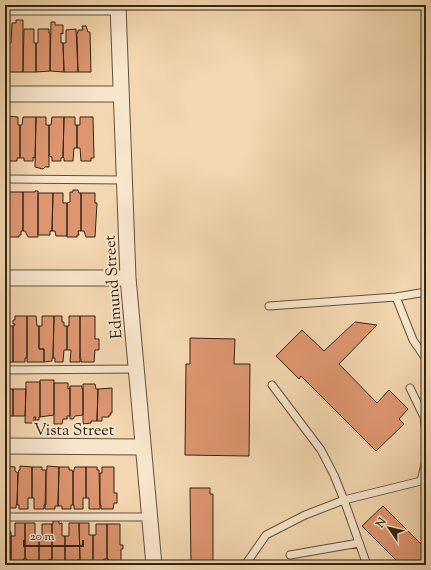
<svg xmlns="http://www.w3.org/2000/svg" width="431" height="570" viewBox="0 0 431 570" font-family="'Sorts Mill Goudy',serif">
<rect width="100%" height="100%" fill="#f3d7b0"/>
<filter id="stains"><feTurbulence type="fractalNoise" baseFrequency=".005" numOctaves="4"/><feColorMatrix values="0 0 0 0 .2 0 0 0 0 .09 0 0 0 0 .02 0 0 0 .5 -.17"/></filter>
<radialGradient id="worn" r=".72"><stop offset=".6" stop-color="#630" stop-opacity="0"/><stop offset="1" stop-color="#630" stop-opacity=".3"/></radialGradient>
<path fill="#de9671" stroke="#322516" d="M16,20H23V72H9V43H11L12,23H16Z
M51,22H55V25H63V34L61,33V43H63L64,72L50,71Z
M82,26H86L88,32H90L91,72H78L77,33L78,32V30H83Z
M5,29H7V43H9V72H5Z
M24,29H34V43H36V72H23Z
M38,29H49V33H50V71L36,72V43H38Z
M76,29L78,72H64L63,43H66V30Z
M5,116H6L5,157Z
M6,116L18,117V125H20V158H17V161H7V158L6,157Z
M23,117H36L35,158L33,157V161H24V158H20V125H22Z
M36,117H46V125H49V167H45L43,169L35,167Z
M52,117H64L63,157L61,158V161H52V157L49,156V125H51Z
M64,117H75V125H77V148H74L73,161H64V158L63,157Z
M80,117H93L94,158H91V161H81L80,148H77V125H80Z
M73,190H78L79,193H81V231H78L79,235H77V237H67V203L70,202V192H73Z
M35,191H38V237H28L25,231H23V192H35Z
M5,192H9V237H5Z
M9,192H23V231H21V235H19V237H9Z
M38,193H53L52,231H50V235H38Z
M53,193H63V203H67V236H56L55,231H52Z
M81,193H95V203H97L95,237H86L84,231H81Z
M5,316H9V326H13V362H5Z
M15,316H27V358H25V362H13V326L15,325V324H13V320H15Z
M27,316H36L37,326H39V349H44V362H27Z
M42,316H54L53,358H52V361L44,362V349H39V326H42Z
M54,316H62V322H64V326H67V350H64L63,362H55V358H53Z
M69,316H80V362H70L71,350H67V326H69Z
M80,316H95V339H99V350H95L94,362H81V359H80Z
M355,322L377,325L339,364L377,403L389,390L408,409L399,419L404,424L376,451L301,376L299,379L276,356L302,330L324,351Z
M190,338L235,339L234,364H250L249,456L185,455L186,364H190Z
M40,380H54V415L40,417Z
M26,382H40V417H39V420H35L36,417H34V423H25Z
M54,383H68V389L70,388V416H67V419H63L62,424H54Z
M83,384H95L96,389H98L97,421H91V423L83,424Z
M70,386H82V389H83V415L75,416L73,419H70Z
M112,388V413H110L111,415H109V417H102V421H97L98,389Z
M5,389H13V416H5Z
M13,389H26L25,416H13Z
M5,466L15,467V471L18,473L17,505H16V508H7V498H5Z
M20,466L32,467V498H28V509H19V505H17L18,473L19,470H20Z
M47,466L59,467L58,506H55V509H45L46,470H47Z
M32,467H42V470H46V505H44V509H34V498H32Z
M59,467H69V470H72L73,473V505H71V509H62V506H58Z
M75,467H86V498H83V509H74V505H73V473Z
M86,467H97V470H99L100,509H89V498H86Z
M102,467H114V493H117V503H114L113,509H101V505H100V473H102Z
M190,488H210V494H213V565H191Z
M383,506L426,549V565H401L362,526Z
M5,521V524H8V532H11V565H5Z
M53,521H59V524L62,523V536H65V565H52V524H53Z
M15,523H25V559H23V565H11V536H15Z
M25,523H35V536H39V565H27V559H25Z
M69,523H79L80,560H77V564H75V565H65V536H69Z
M79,523H89V535H93V565H81V560H80Z
M42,524H52V560L49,559L48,565H39V536H42Z
M96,524H107V559H104L103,565H93V535H96Z
M107,524H120V545H123V549H121V565H109V560L107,559Z"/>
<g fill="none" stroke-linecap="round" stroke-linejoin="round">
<defs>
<path id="service" d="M5,11H119
M5,179L124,180
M426,292L396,297L413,340L426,359
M269,306L396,297
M5,370L136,369
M272,385L321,450L334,475L344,500L421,481L426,460
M410,388L424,417L426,432
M5,517H150
M290,555L359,543
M245,565L266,535L305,515L344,500L367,565"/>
<path id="minor" d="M118,5L128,278L154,565
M5,94H121
M5,278H128
M5,446L143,447"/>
</defs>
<use href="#service" stroke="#62523c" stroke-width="9"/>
<use href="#minor" stroke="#62523c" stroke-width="17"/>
<use href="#service" stroke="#f7e5cc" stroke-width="7"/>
<use href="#minor" stroke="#f7e5cc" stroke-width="15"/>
</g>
<g text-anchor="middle" stroke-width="4" stroke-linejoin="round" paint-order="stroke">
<g font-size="16" fill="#322516" stroke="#f7e5cc">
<text transform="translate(112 287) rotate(-94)" y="6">Edmund Street</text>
<text x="74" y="435">Vista Street</text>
</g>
</g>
<rect width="431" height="570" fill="none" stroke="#f3d7b0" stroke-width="20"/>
<rect x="6" y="6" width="419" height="558" fill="none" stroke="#322516" stroke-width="2"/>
<rect x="10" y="10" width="411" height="550" fill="none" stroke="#322516"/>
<g transform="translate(389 528) rotate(304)" stroke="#f7e5cc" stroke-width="3" paint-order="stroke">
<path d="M0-3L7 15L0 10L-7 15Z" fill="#322516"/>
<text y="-6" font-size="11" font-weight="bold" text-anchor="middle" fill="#322516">N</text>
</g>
<path d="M24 540v6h59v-6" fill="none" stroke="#322516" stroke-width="2"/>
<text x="30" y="540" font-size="12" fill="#322516" stroke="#f7e5cc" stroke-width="3" paint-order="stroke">20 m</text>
<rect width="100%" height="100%" filter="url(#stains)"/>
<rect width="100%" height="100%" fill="url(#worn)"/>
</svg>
